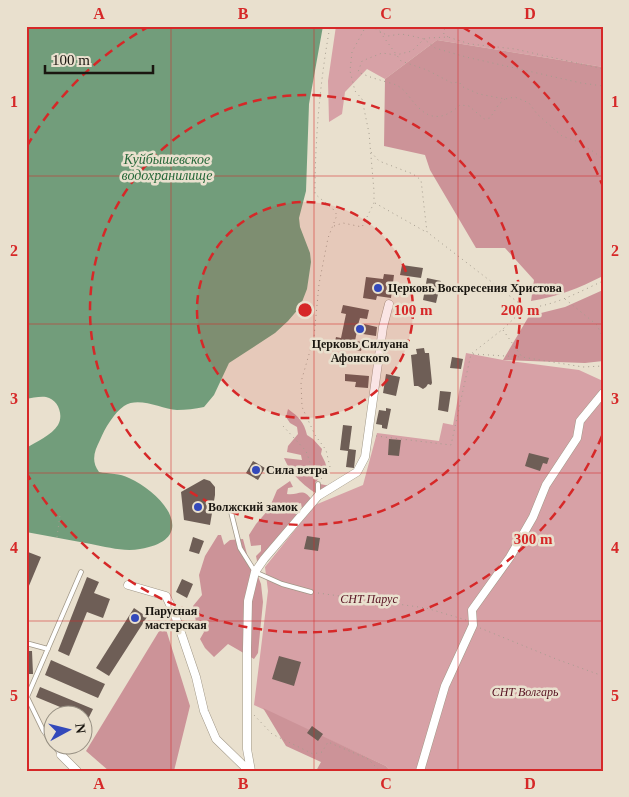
<svg xmlns="http://www.w3.org/2000/svg" width="629" height="797" viewBox="0 0 629 797" font-family="'Times New Roman',serif">
<rect width="100%" height="100%" fill="#e9e0ce"/>
<path fill="#d7a1a6" d="M336,26H603V67L437,40L385,79L367,69L345,92L342,114L329,122L328,81Z
M466,353L503,360L579,370L603,381V771H390L386,766L254,705L268,591L265,567L315,505L363,485L377,433L439,441L443,423L453,425Z"/>
<path fill="#cc9398" d="M437,40L603,67V276C579,288 557,297 531,301L534,280L505,248H476L430,170L425,155L384,146L385,79Z
M603,290V361L585,363L503,360L529,316L565,307Z
M288,409C299,417 304,422 307,435L313,439L322,449L321,454L325,462L329,475L321,476L315,483L330,486L331,493L322,497C306,488 291,475 284,458L302,460L301,455L287,452L288,446L298,434L297,427L290,423L286,417Z
M290,481L293,487L288,488L287,494C299,496 302,486 312,500L310,508L302,509L301,503L294,506L291,511L298,515L265,563L257,561L256,556L261,551V545L251,546L249,535L256,524L269,509L277,490Z
M218,535H221L224,545L230,540L243,539L248,558L254,566L261,584L263,602L258,653L254,659L228,644L214,657L205,648L200,639L204,632L196,622L193,606L202,595L199,575L205,556Z
M164,623L190,706L174,771H109L86,751Z
M263,708L386,766L390,771H316L321,762L286,746Z"/>
<path fill="#729d7b" d="M26,26H323L309,104L306,191L299,218L300,227L310,253L311,262L307,289L300,307L288,321L275,333L229,363L214,395L204,407C195,409 186,410 177,410C161,409 139,396 124,406C114,413 105,428 100,440C94,452 91,461 99,472C109,474 120,473 129,478C163,493 201,539 140,549C124,552 107,547 91,544C69,540 48,536 26,532V448C36,442 52,435 58,425C64,415 58,399 46,397C40,396 32,398 26,399Z"/>
<path fill="#6e5e56" d="M402,265L423,268L421,278L400,275Z
M384,274L394,275L391,298L377,296L376,300L363,298L366,277L383,279Z
M427,278L441,281L436,303L423,300Z
M343,305L369,310L367,319L360,318L358,325L364,326V324L377,327L376,336L363,334V332L357,331L355,341L363,342L361,351L334,346L336,337L341,338L346,314L341,313Z
M424,348L425,353H429L432,383L431,385L428,384L426,387L423,389L418,386H414L411,355L417,354L416,349Z
M452,357L463,359L461,369L450,368Z
M345,374L369,376L368,388L355,387L356,382L345,381Z
M386,374L400,377L396,396L383,393Z
M440,391L451,392L448,412L438,410Z
M386,408L391,409L387,429L382,428V425L376,424L379,410L386,411Z
M343,425L352,426L349,449L356,450L354,468L346,467L348,451L340,450Z
M389,439L401,440L399,456L388,455Z
M529,453L549,458L547,464L543,463L540,471L525,466Z
M253,461L265,468L258,480L246,473Z
M204,479L210,481L215,487V495L210,525L184,520L181,492Z
M307,536L320,538L318,551L304,549Z
M193,537L204,541L199,554L189,551Z
M28,552L41,557L26,593V556Z
M87,577L99,582L94,593L110,599L103,618L87,612L69,656L58,651Z
M182,579L193,584L187,598L176,592Z
M134,608L147,617L109,676L96,668Z
M26,651H32L33,674H26Z
M279,656L301,662L294,686L272,679Z
M51,660L105,684L98,698L45,675Z
M40,687L93,709L88,719L82,717V714H77L36,697Z
M312,726L323,734L318,741L307,733Z"/>
<g fill="none" stroke-linecap="round" stroke-linejoin="round">
<defs>
<path id="lane" d="M318,496V484
M230,508L240,548L255,572L282,584L311,592
M26,643L48,649
M27,697L81,572
M27,697L43,730L52,743
M53,744L61,755"/>
<path id="street" d="M128,585L166,596L175,615L196,677L204,711L216,739L249,771
M61,755L77,771
M251,771L247,749V648L248,601L255,572L264,559L318,496L357,472L365,457L383,327L389,304
M420,771L445,686L473,625L472,610L510,557L533,517L546,485L577,438L580,421L603,393"/>
</defs>
<use href="#lane" stroke="#a09787" stroke-width="5.5"/>
<use href="#street" stroke="#a09787" stroke-width="9"/>
<path stroke="#a59d8f" stroke-width="1" stroke-dasharray="1 4" stroke-linecap="butt" d="M371,26L388,36L401,34L412,36L424,39L435,48L466,57L581,83L603,86
M411,26H418
M380,32L401,61L427,70L452,83L459,82L463,87L479,94L505,99L515,97L529,103L537,114L562,136L576,141L594,152L603,159
M448,37L444,34L443,31L448,26
M505,99L499,104L490,118L484,119L469,106L460,105C447,117 433,122 419,108C411,101 407,91 398,86C393,83 385,82 380,80C372,78 365,75 358,72L362,61L382,53L396,55L412,51L424,39L428,38L448,37L470,44L515,49L603,69
M371,152L379,161L413,174L421,180L427,232L524,307
M375,203L426,232
M334,226L343,223L362,227L374,203V191L369,133L362,99L355,91L350,71L352,52L366,26
M565,299L597,325L603,338
M503,330L522,357L583,367L603,366
M473,354L521,357
M283,426L306,451L316,479
M376,436L451,445L471,354L503,329L525,308C552,307 579,292 603,281
M321,479L330,467L326,450L315,435L302,407L301,382L314,337L319,284L328,238L337,215L333,209L315,194C315,138 320,82 330,26
M57,537L60,515
M318,593L426,608L466,620
M480,628L556,659L603,676
M254,715L272,734L313,754L322,752L328,742L368,759L380,771"/>
<use href="#lane" stroke="#fff" stroke-width="4"/>
<use href="#street" stroke="#fff" stroke-width="8"/>
</g>
<path fill="none" stroke="#d62828" stroke-width="1" stroke-opacity="0.55" d="M171,26V771M314,26V771M458,26V771M26,176H603M26,324H603M26,473H603M26,621H603"/>
<circle cx="305" cy="310" r="108" fill="#d62828" fill-opacity=".12"/>
<g fill="none" stroke="#d62828" stroke-width="2.5" stroke-dasharray="9 6">
<circle cx="305" cy="310" r="108"/>
<circle cx="305" cy="310" r="215"/>
<path d="M602 436A323 323 0 0 1 27 474M27 146A323 323 0 0 1 148 27M462 27A323 323 0 0 1 602 184"/>
</g>
<g fill="#3349bb" stroke="#e9e0ce" stroke-width="2">
<circle cx="378" cy="288" r="5"/>
<circle cx="360" cy="329" r="5"/>
<circle cx="256" cy="470" r="5"/>
<circle cx="198" cy="507" r="5"/>
<circle cx="135" cy="618" r="5"/>
</g>
<g text-anchor="middle" stroke-width="5" stroke-linejoin="round" paint-order="stroke">
<g font-size="12" font-weight="bold" fill="#1a1610" stroke="#e9e0ce" text-anchor="start">
<text x="388" y="292">Церковь Воскресения Христова</text>
<text x="360" y="348" text-anchor="middle">Церковь Силуана<tspan x="360" dy="14">Афонского</tspan></text>
<text x="266" y="474">Сила ветра</text>
<text x="208" y="511">Волжский замок</text>
<text x="145" y="615">Парусная<tspan x="145" dy="14">мастерская</tspan></text>
</g>
<g font-size="12" font-style="italic" fill="#571221" stroke="#e9e0ce">
<text x="369" y="603">СНТ Парус</text>
<text x="525" y="696">СНТ Волгарь</text>
</g>
<g font-size="14" font-style="italic" fill="#266739" stroke="#e9e0ce">
<text x="167" y="164">Куйбышевское<tspan x="167" dy="16">водохранилище</tspan></text>
</g>
</g>
<circle cx="305" cy="310" r="8" fill="#d62828" stroke="#e9e0ce" stroke-width="2.5"/>
<g font-size="15" text-anchor="middle" font-weight="bold" fill="#d62828" stroke="#e9e0ce" stroke-width="5" stroke-linejoin="round" paint-order="stroke">
<text x="413" y="315">100 m</text>
<text x="520" y="315">200 m</text>
<text x="533" y="544">300 m</text>
</g>
<rect width="629" height="797" fill="none" stroke="#e9e0ce" stroke-width="55"/>
<g transform="translate(68 730) rotate(83)"><circle r="24" fill="#e9e0ce" stroke="#968f82"/>
<path d="M0-4L9 19L0 12L-9 19Z" fill="#3349bb"/>
<text y="-8" font-size="14" font-weight="bold" text-anchor="middle" fill="#1a1610">N</text>
</g>
<path d="M45 65v8h108v-8" fill="none" stroke="#1a1610" stroke-width="2.5"/>
<text x="52" y="65" font-size="15" fill="#1a1610" stroke="#e9e0ce" stroke-width="4" paint-order="stroke">100 m</text>
<rect x="28" y="28" width="574" height="742" fill="none" stroke="#d62828" stroke-width="2"/>
<g font-size="16" text-anchor="middle" font-weight="bold" fill="#d62828">
<text x="99" y="19">A</text>
<text x="243" y="19">B</text>
<text x="386" y="19">C</text>
<text x="530" y="19">D</text>
<text x="14" y="107">1</text>
<text x="615" y="107">1</text>
<text x="14" y="256">2</text>
<text x="615" y="256">2</text>
<text x="14" y="404">3</text>
<text x="615" y="404">3</text>
<text x="14" y="553">4</text>
<text x="615" y="553">4</text>
<text x="14" y="701">5</text>
<text x="615" y="701">5</text>
<text x="99" y="789">A</text>
<text x="243" y="789">B</text>
<text x="386" y="789">C</text>
<text x="530" y="789">D</text>
</g>
</svg>
